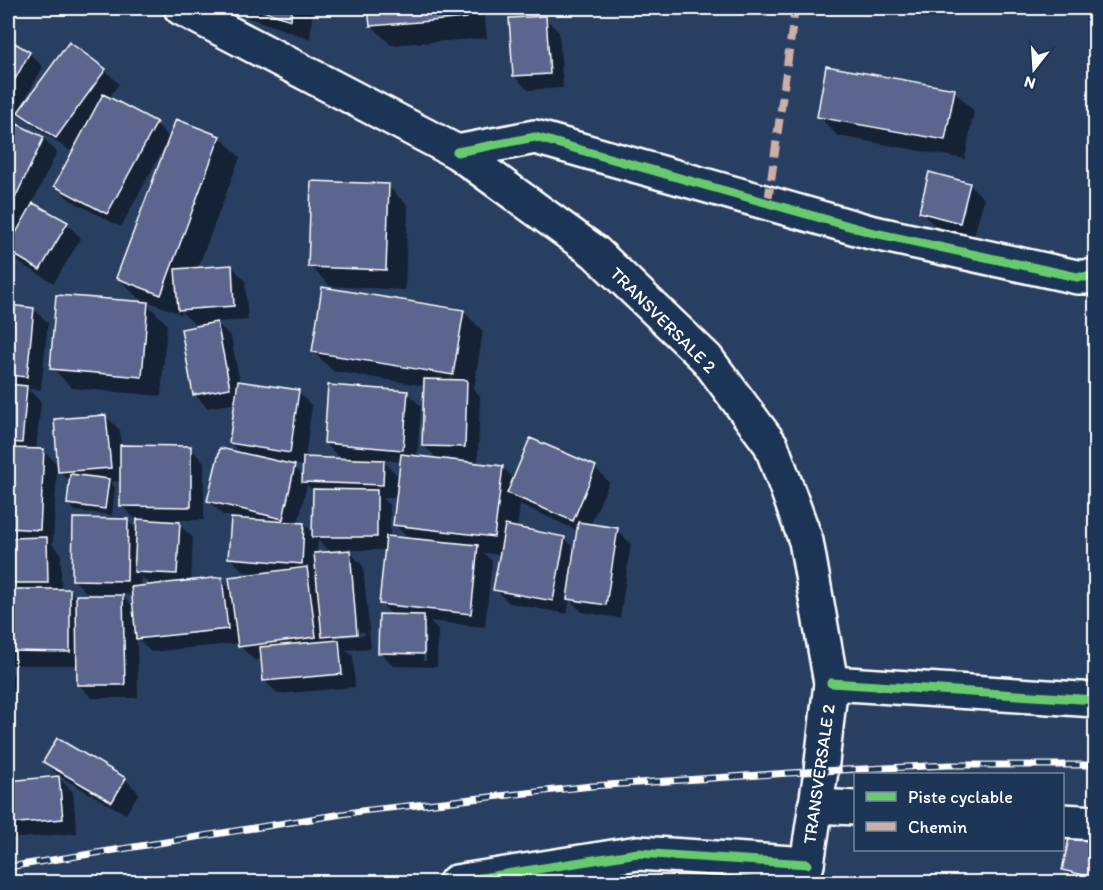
<svg xmlns="http://www.w3.org/2000/svg" width="1103" height="890" viewBox="0 0 1103 890" font-family="Itim,sans-serif">
<rect width="100%" height="100%" fill="#293f62"/>
<filter id="ink" filterUnits="userSpaceOnUse"><feTurbulence type="fractalNoise" baseFrequency=".0167" numOctaves="2"/><feDisplacementMap in="SourceGraphic" scale="12" xChannelSelector="R" yChannelSelector="G"/><feConvolveMatrix kernelMatrix="1 2 1 2 8 2 1 2 1" color-interpolation-filters="sRGB"/></filter>
<g filter="url(#ink)">
<path fill="#0007" fill-rule="evenodd" d="M221,8H313L310,39Z
M370,8H484L487,38L391,45L371,25Z
M545,18L559,32L563,88L528,90L514,76Z
M8,41L29,53L43,67L18,112L8,106Z
M105,70L119,84L108,99L156,124L170,138L177,121L220,137L240,157L198,268L231,266L245,280L248,320L216,322L231,337L240,383L298,392L312,406L305,458L342,460L325,443L407,392L421,406L417,457L438,459L424,446L425,386L333,371L313,351L463,311L483,331L474,389L480,396L478,461L465,460V463L502,467L515,479L595,468L609,482L590,526L617,530L631,544L620,618L582,612L570,600L567,614L509,603L495,589L501,555L484,553L492,561L485,627L429,621L438,630L437,667L394,666L380,652L393,616L381,604L386,550H348L363,566L371,648L346,650L353,656L355,687L278,694L264,680L262,659L254,660L240,646L239,643L151,652L137,638L138,698H92L78,684V665H8V307L34,309L48,323L41,390L28,389L41,402L36,450L44,451L59,466L106,417L120,430L121,446L190,448L204,462V520H155V522L179,524L193,538L191,582L221,579L232,590L260,574L244,572L230,558L239,519L223,515L209,501L242,454L230,443L236,403L208,408L194,394L210,323L194,324L182,312L181,314L138,298L118,278L168,145L166,144L121,227L70,200L56,186L80,141L78,140L70,151L34,126L20,112ZM383,460L402,462L399,484H397V475ZM291,464L304,466V477ZM57,469L71,483L68,504L75,511L112,515L115,487L110,482L121,481V505L135,519H139L138,531L128,521L73,579L87,593L105,594V596L78,599L69,590H61V553L51,543H53ZM307,485L314,492V534L304,524H298ZM382,498H398L394,524L410,540L390,538V506ZM520,504L578,531L576,549L564,538L517,529ZM318,540L328,550H341V552L317,554ZM141,576L151,586L140,587ZM121,594L133,595L134,608ZM423,628H426V661H423ZM365,632V635L334,638V635Z
M954,91L974,111L965,159L838,136L818,116Z
M8,138L10,141L43,138L57,152L32,204L67,224L81,238L54,283L21,264L8,250L18,231L8,226Z
M930,174L970,185L984,199L974,236L935,226L921,212Z
M388,186L408,206L405,290L330,286L310,266Z
M8,256L12,261L8,269Z
M147,304L167,324L161,396L72,388L52,368Z
M8,669L14,675L12,736L8,735Z
M45,762L125,779L139,793L126,814L59,776Z
M59,778L73,792L77,833L8,839V783Z
M1096,832V882H1076L1063,869Z"/>
<path fill="#5b658d" stroke="#fff" stroke-width="1.5" d="M254,8H292L291,20Z
M368,8H466L467,18L370,26Z
M546,16L550,74L513,76L509,18Z
M8,39L30,52L8,92Z
M69,42L106,69L56,138L18,112Z
M826,66L955,89L945,140L817,117Z
M103,94L157,122L107,214L54,186Z
M176,119L220,136L161,295L116,278Z
M17,124L44,137L8,213V143Z
M929,172L970,183L960,223L919,212Z
M311,181L389,184L386,270L308,267Z
M33,203L68,222L40,270L8,251V247Z
M232,265L234,306L178,310L175,269Z
M322,287L464,310L453,375L312,352Z
M56,295L148,302L142,377L50,369Z
M8,305L34,308L27,377L8,375Z
M217,322L230,388L193,395L181,329Z
M424,379L467,380L465,447L422,446Z
M238,381L299,390L290,453L229,443Z
M8,384L27,386L22,443L8,442Z
M328,385L408,391L403,450L324,443Z
M106,415L111,468L58,472L54,419Z
M530,438L596,466L573,521L507,493Z
M120,445L191,446V507L120,506Z
M8,448L44,449L40,530L8,528Z
M220,448L295,465L283,519L207,501Z
M401,454L503,466L494,537L393,525Z
M303,457L384,460L383,485L302,482Z
M70,474L109,479L105,509L67,504Z
M313,489L377,490V537H312Z
M73,518L128,519L127,581L72,580Z
M231,518L304,523L302,564L228,558Z
M137,519L180,522L177,574L134,572Z
M578,522L618,528L606,605L567,599Z
M505,525L565,537L553,601L493,590Z
M386,536L478,545L471,614L379,604Z
M47,537L48,583H8V538Z
M350,550L357,634L322,637L314,553Z
M307,567L316,637L238,647L229,577Z
M222,577L228,629L136,639L131,587Z
M8,589H70V652L8,651Z
M76,595H123L125,685H77Z
M379,614L424,615V654L378,653Z
M339,640L342,674L263,681L260,647Z
M57,738L126,778L112,802L43,762Z
M59,776L63,819L8,824V781Z
M1072,825L1096,830V878L1062,870Z"/>
<g fill="none" stroke-linecap="round" stroke-linejoin="round">
<defs>
<path id="minor" d="M457,152L535,137L870,232L1077,277H1096
M831,683L1096,700
M815,806L856,808
M1062,821L1096,823"/>
<path id="tertiary" d="M456,882L638,853L807,864"/>
<path id="secondary" d="M181,8L457,152L595,252L707,359L771,445L806,541L831,683L821,771L807,864L802,882"/>
</defs>
<use href="#minor" stroke="#fff" stroke-width="38"/>
<use href="#tertiary" stroke="#fff" stroke-width="38"/>
<use href="#secondary" stroke="#fff" stroke-width="38"/>
<use href="#minor" stroke="#1d3557" stroke-width="33"/>
<use href="#tertiary" stroke="#1d3557" stroke-width="33"/>
<use href="#secondary" stroke="#1d3557" stroke-width="33"/>
<defs>
<path id="rail" d="M8,867L361,811L592,786L821,771L949,765H1096"/>
</defs>
<use href="#rail" stroke="#fff" stroke-width="7"/>
<use href="#rail" stroke="#1d3557" stroke-width="4.5" stroke-dasharray="14" stroke-linecap="butt"/>
<path stroke="#cab0a6" stroke-width="8" stroke-dasharray="15 8" stroke-linecap="butt" d="M768,202L795,8"/>
<defs>
<path id="cycleway" d="M457,152L535,137L870,232L1077,277H1096
M831,683L1096,700
M456,882L638,853L807,864"/>
</defs>
<use href="#cycleway" stroke="#1d3557" stroke-width="13"/>
<use href="#cycleway" stroke="#67ca6e" stroke-width="9"/>
</g>
</g>
<g text-anchor="middle" stroke-width="4.5" stroke-linejoin="round" paint-order="stroke">
<g font-size="18" fill="#fff" stroke="#1d3557">
<text transform="translate(663 320) rotate(45)" y="6">TRANSVERSALE 2</text>
<text transform="translate(819 774) rotate(-82)" y="6">TRANSVERSALE 2</text>
</g>
</g>
<rect width="1103" height="890" fill="none" stroke="#1d3557" stroke-width="30"/>
<rect x="15" y="15" width="1073" height="860" fill="none" stroke="#fff" stroke-width="2" filter="url(#ink)"/>
<rect x="854" y="773" width="210" height="78" fill="#1d3557" stroke="#77869a" stroke-width="1.5"/>
<rect x="866" y="792" width="30" height="9" fill="#67ca6e" stroke="#77869a" stroke-width="1.5"/>
<text x="908" y="803" font-size="18" fill="#ffffff">Piste cyclable</text>
<rect x="866" y="822" width="30" height="9" fill="#cab0a6" stroke="#77869a" stroke-width="1.5"/>
<text x="908" y="833" font-size="18" fill="#ffffff">Chemin</text>
<g transform="translate(1034 69) rotate(197)" stroke="#1d3557" stroke-width="4.5" paint-order="stroke">
<path d="M0-4.5L10 22L0 15L-10 22Z" fill="#ffffff"/>
<text y="-9" font-size="16" font-weight="bold" text-anchor="middle" fill="#ffffff">N</text>
</g>
</svg>
